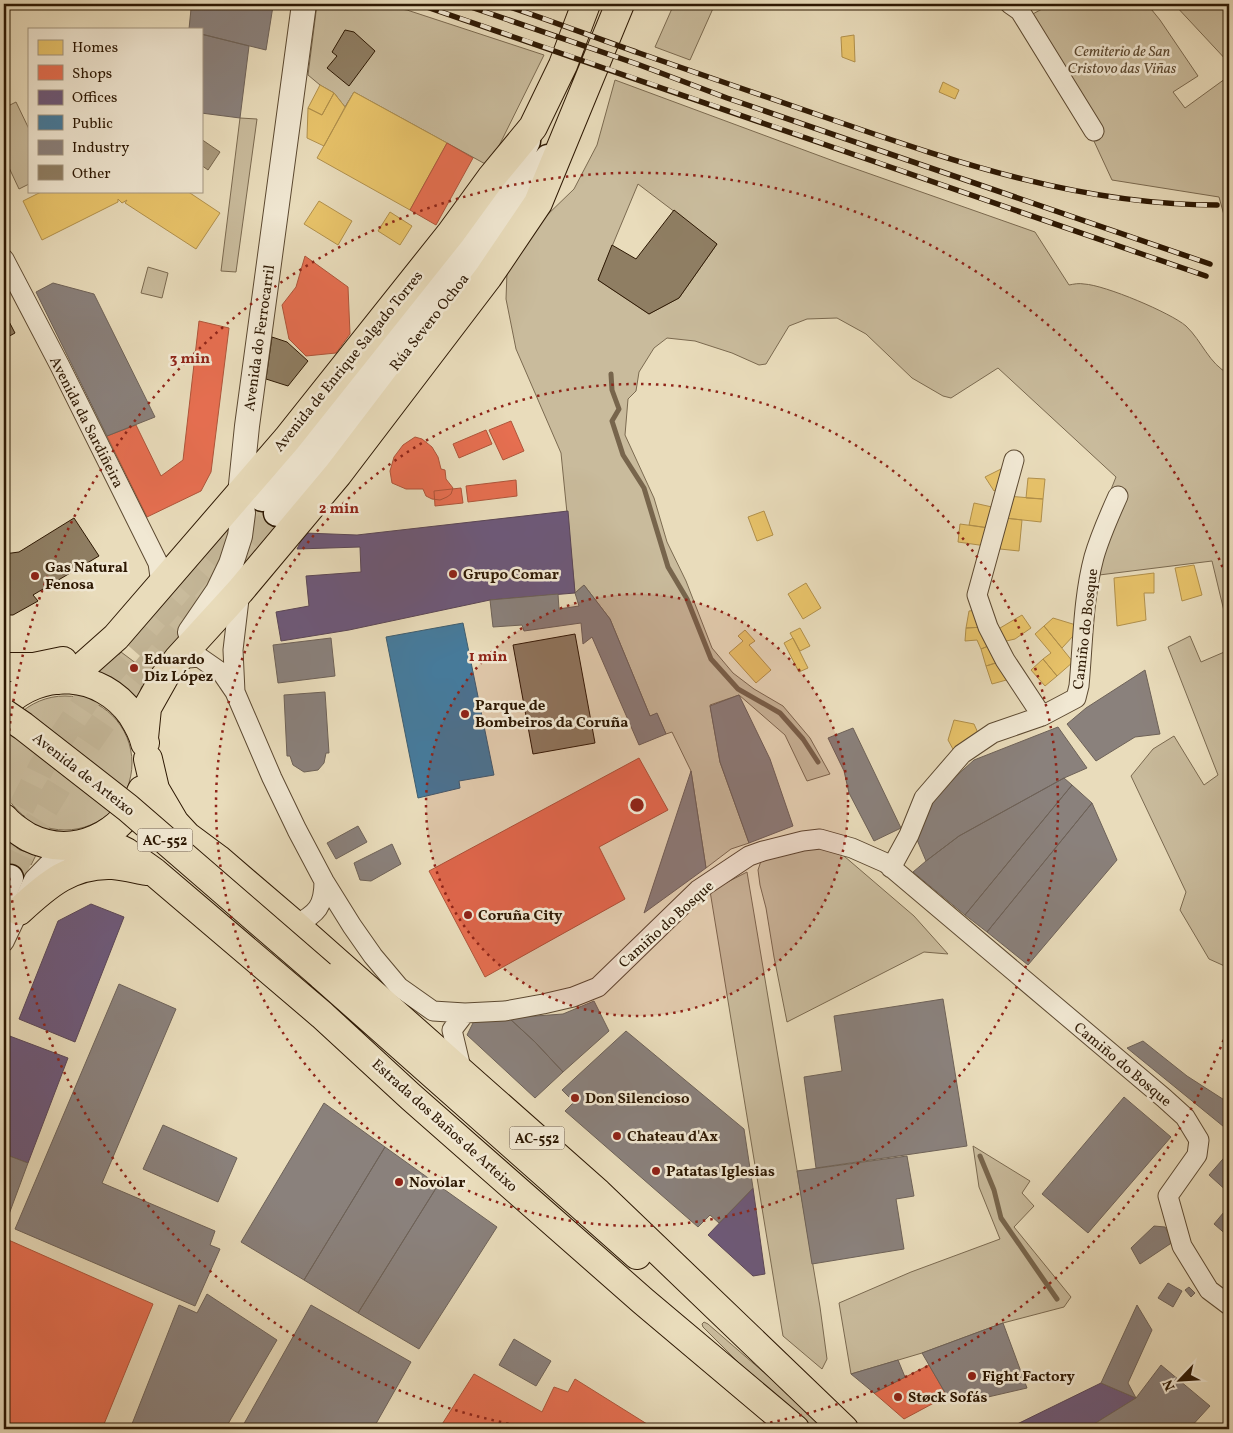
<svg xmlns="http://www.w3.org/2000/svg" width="1233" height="1433" viewBox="0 0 1233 1433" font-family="Vollkorn,serif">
<rect width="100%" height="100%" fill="#e9dcbb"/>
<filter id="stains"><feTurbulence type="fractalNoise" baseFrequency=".004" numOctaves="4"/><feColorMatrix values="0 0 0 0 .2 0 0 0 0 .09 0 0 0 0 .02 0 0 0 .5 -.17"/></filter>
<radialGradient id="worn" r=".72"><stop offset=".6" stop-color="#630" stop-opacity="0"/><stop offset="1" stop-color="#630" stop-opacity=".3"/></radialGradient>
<path fill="#c9bb9c" stroke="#7b6a50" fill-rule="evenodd" d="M317,4H371L407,10L544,55L489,166L354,92L345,107L334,93L320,85L308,75Z
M674,4H715L690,60L655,47Z
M1051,4H1147L1160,20L1198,76L1173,92L1185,108L1229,76V233L1219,197L1112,180L1093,139L1104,132L1031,15Z
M1174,4H1229V63Z
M615,80L839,163L1035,232L1069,285C1074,284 1079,283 1084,284C1105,285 1171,313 1186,326C1202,341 1209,364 1229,374V632L1212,561L1083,577L1096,527L1116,477L998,368L951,398L943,396L912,378L866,334L837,318L807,319L789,326L766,364L759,365L732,353L695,341L667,338L654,348L639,372L636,391L628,399L625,435L654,498L667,542L686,581L712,648L733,673L754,689L783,706L810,738L830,774L807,781L785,735L739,695L710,705L720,762L749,843L731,849L706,868L691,771L672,732L666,734L657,714L650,716L610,619L584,585L575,593L561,453L516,349L506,299L507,272L542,220L574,189L597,145ZM638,184L717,244L679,298L649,314L598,280Z
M16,102L29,129V184L19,189L4,157V108Z
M240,118L257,119L236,272L221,271Z
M148,267L168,273L162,298L141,293Z
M250,497L282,524L240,575Z
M232,518L225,558L184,628L156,663L130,643Z
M1190,636L1201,662L1229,650V968L1209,959L1180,910L1186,892L1131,776L1153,749L1174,736L1204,785L1218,775L1168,647Z
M121,652L149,673L142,685L137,704L102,675Z
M-2 763a67 67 0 1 1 134 0a67 67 0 1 1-134 0Z
M4,839L20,850L36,855L31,865L4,850Z
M823,847L837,850L914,916L948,954L924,952L787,1022L774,957L766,908L760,885L758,870L761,861L800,848Z
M747,872L820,1307L827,1359L822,1369L783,1336L710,891Z
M973,1146L1030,1181L1022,1193L1034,1206L1014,1227L1071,1297L1064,1307L1003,1323L922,1353L851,1374L839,1303L911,1272L1000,1239L979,1187Z
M704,1322L708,1324L829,1429H812L760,1384L703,1327L702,1324Z"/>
<path fill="#a9997c" stroke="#77654c" d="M201,139L220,152L208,170L201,165Z"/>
<path fill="#e9c46a" stroke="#b1904b" d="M854,35L855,62L842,57L841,37Z
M943,82L959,90L955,99L939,92Z
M320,85L334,93L322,115L308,108Z
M354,92L447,143L410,210L317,158Z
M334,93L345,107L324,146L307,138L308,108L322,115Z
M43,191H187L220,213L196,249L125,203L127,200L122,203L118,199V202L42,240L23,201Z
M319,201L352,221L338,245L304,224Z
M390,212L412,226L400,245L378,231Z
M1005,467L1004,485L994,491L985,477Z
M1028,478L1045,479L1043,499L1026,498Z
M1007,496L1043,499L1041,522L1005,518Z
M974,503L992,507L989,528L969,525Z
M764,511L773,535L757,541L748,517Z
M1005,518L1022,520L1019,551L1000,549Z
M960,524L989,528L986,546L958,542Z
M1194,565L1202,595L1182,601L1175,568Z
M1154,573V593H1144L1146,620L1117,626L1114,578Z
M806,583L821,608L803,619L788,594Z
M976,610L985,627L966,628L969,611Z
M1022,615L1031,628L1015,639L1002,642L995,631Z
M1053,618L1076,625L1075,634L1062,648L1044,626Z
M1044,626L1073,662L1057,676L1043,659L1051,653L1035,634Z
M985,627L993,644L981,649L977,640L965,641L966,628Z
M800,628L810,646L800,651L790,633Z
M745,630L755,641L749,645L771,670L756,683L729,653L743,641L738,636Z
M793,638L808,668L799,672L784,643Z
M993,644L1002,661L986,666L981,649Z
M1043,659L1057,676L1045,686L1031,670Z
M1002,661L1010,679L992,684L986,666Z
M954,720L974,724L978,733L954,751L948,740Z"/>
<path fill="#e76f51" stroke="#af553a" d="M447,143L473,158L436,225L410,210Z
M305,256L348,287L350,334L336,353L306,356L289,339L282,305L296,287Z
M199,321L229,328L211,472L201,491L147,517L107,436L136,425L161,476L183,460Z
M511,421L524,451L503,460L489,430Z
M486,430L492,444L459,458L453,444Z
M415,437L422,439L432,447L438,457L441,469L445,470L446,479L453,488L451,494L447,497L440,500L432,499L426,496L423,489H406L392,483L390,471L394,457L403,445Z
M516,480L517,496L468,502L466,486Z
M461,488L463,503L435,506L434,491Z
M639,758L668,810L599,847L625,899L485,977L429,871Z
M4,1238L153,1304L102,1429H4Z
M929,1365L947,1396L904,1419L874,1393Z
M474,1374L542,1412L554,1387L568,1392L575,1379L655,1429H439Z"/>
<path fill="#6d597a" stroke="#5a4656" d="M568,511L575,593L490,600L349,630L281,641L276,612L309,606L306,576L361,572L360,547L297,549L305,533L357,535Z
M91,904L124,917L75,1042L19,1019L58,921Z
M7,1035L68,1058L28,1163L4,1154V1043Z
M753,1188L765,1274L753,1276L708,1235Z
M1101,1383L1136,1398L1086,1429H1007Z"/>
<path fill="#457b9d" stroke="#3e5d6f" d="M463,623L494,775L459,781L460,788L418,798L386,637Z"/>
<path fill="#8a817c" stroke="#6e6258" d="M273,6L266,50L201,34V29H189L191,9Z
M201,34L249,46L240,118L201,113Z
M53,283L94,294L155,417L107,436L36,292Z
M584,585L610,619L650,716L657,713L666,734L639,745L592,637L583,644L581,623L524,631L522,625L493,627L490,600L558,594L559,609L579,606L575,593Z
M331,638L335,676L278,683L273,645Z
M1145,670L1160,734L1135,737L1096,761L1067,724L1086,708Z
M325,692L329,753H326L324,763L318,770L304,772L293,765L290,756H287L284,695Z
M739,695L770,759L793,826L749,843L720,762L710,706Z
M1058,727L1087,768L1064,778L959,836L926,861L915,835L933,797L974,760Z
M853,728L901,828L874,841L849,793L844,771L828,738Z
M691,771L706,868L644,913Z
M1064,778L1072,785L965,915L913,872L926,861L959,836Z
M1072,785L1092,803L987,932L965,915Z
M1092,803L1117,860L1028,965L987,932Z
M358,826L367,842L336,859L327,843Z
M392,844L401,864L371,881L360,880L354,863Z
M119,984L176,1009L102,1183L215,1231L210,1245L220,1249L195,1306L15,1229Z
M943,999L967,1146L816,1168L804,1077L842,1071L834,1016Z
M594,1001L609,1031L563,1072L535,1042L509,1018L563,1014Z
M509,1018L535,1042L563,1072L535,1098L467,1035L475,1019Z
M626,1031L744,1129L753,1188L719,1223L710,1215L698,1227L565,1111L574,1102L562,1090Z
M1143,1041L1187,1076L1229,1103V1131L1127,1048Z
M1124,1097L1171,1137L1088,1233L1042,1194Z
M324,1103L385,1147L304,1280L241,1242Z
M163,1125L237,1158L218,1202L143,1169Z
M385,1147L438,1185L358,1313L304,1280Z
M1229,1152V1193L1209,1175Z
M4,1154L28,1163L5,1225H4Z
M907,1156L914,1196L896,1199L904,1249L812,1264L797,1171Z
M438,1185L497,1227L419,1349L358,1313Z
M1229,1206V1237L1214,1224Z
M1154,1226L1165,1227L1173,1242L1140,1264L1131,1248Z
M1168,1283L1182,1291L1173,1307L1158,1298Z
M1189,1287L1195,1293L1191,1297L1185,1290Z
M207,1294L277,1340L225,1429H130L179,1305L197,1313Z
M311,1305L411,1362L373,1429H241Z
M1137,1305L1152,1330L1128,1383L1136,1398L1101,1383Z
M1003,1323L1027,1388L962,1403L947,1396L922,1353Z
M514,1339L551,1361L536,1386L499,1365Z
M898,1360L905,1377L874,1393L851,1374Z
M1161,1365L1210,1406L1189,1429H1086L1136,1398Z"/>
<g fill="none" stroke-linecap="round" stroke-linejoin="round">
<path stroke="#77654c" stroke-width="5" d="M611,374L612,390L619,409L612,421L623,455L644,488L668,567L687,599L711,659L738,689L780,713L803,739L818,762
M980,1156L994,1190L1001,1218L1057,1299"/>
</g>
<path fill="#8f7e63" stroke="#2d1803" d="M345,30L354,32L375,51L349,86L327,68L337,56L332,52Z
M674,210L717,244L679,298L649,314L598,280L612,245L636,259Z
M4,312L15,333L4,339Z
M272,337L287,342L308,361L288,386L266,379Z
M74,518L99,556L33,595L38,601L13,615H4V554L19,552Z
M575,634L595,743L533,754L513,645Z"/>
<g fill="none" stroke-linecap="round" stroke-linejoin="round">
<path stroke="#c3b596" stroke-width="26" stroke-dasharray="26 13" stroke-linecap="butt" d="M227,573L277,513
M4,843L42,766L87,699L251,512
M10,878L34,827L62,781L110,712L202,602"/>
<defs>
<path id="minor" d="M1010,4L1020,11L1094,131
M4,259L60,366L158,563L160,577L158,588
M1014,460L977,595L988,627L1005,660L1042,716
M178,659L199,657L222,673L235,692L272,778L297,830L324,881L352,926L373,956L399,987L433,1011L465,1013L505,1011L543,1004L573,997L598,987L698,890L749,856L763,851L803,841L820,839L852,848L886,863L1164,1098L1185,1117L1199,1140L1197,1155L1168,1196L1182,1246L1209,1290L1229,1305
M235,692L233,650L240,591
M891,868L909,835L924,798L962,754L993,733L1042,716L1076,698L1079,686C1083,643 1083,598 1094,557C1100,536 1109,516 1118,496
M295,925C317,914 324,906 324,881
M4,942L34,879L67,845
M462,1072L452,1030L465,1013"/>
<path id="tertiary" d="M190,632L218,591L231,564L240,536L243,513L240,494L247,426L304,4"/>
<path id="secondary" d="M262,498L364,374L465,243L507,185L527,141
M277,513C331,446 385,379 437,311C476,261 514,211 548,158
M4,891L10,878"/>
<path id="primary" d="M4,667H34L63,661
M59,680L80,669L116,637L287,439L451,233L491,178L533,127L563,65L586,4
M4,705C41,668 101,671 132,715C137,723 143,733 145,743
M144,738L147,708L165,676L178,659L240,591L338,474L488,277L538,203L620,4
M148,759L155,789L175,823L187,836L218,859L295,925L598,1193L844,1429
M4,818C10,826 20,832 28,837C74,860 124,835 142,790
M98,838L126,852L154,872L322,1015L411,1097L643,1301L795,1429
M19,911C47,885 72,863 113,865C124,866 136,869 147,871
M321,975L637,1255"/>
</defs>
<use href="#minor" stroke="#5c4931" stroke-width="21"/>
<use href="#tertiary" stroke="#5c4931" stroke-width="26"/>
<use href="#secondary" stroke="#2d1803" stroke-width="29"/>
<use href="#primary" stroke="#2d1803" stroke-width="30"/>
<use href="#minor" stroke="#f1e8d3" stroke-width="19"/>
<use href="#tertiary" stroke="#f1e8d3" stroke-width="24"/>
<use href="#secondary" stroke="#f1e8d3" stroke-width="26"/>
<use href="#primary" stroke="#e9dcbb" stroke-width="28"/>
<defs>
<path id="rail" d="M418,4C681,93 943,186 1206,276
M462,4L637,64L727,98L1210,264
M501,4C547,19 593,37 639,53C705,76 770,98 836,121C961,164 1083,205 1217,205"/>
</defs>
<use href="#rail" stroke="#2d1803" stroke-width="5.5"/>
<use href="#rail" stroke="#f1e8d3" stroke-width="4" stroke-dasharray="11" stroke-linecap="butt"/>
<defs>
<path id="primary-bridge" d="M4,713L23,726L128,808L321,975"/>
</defs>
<use href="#primary-bridge" stroke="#2d1803" stroke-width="30" stroke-linecap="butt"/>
<use href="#primary-bridge" stroke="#e9dcbb" stroke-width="28"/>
</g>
<circle cx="637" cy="805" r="211" fill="#8f2418" fill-opacity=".12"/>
<g fill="none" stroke="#8f2418" stroke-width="2.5" stroke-dasharray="2.5 5">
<circle cx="637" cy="805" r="211"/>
<circle cx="637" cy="805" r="421"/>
<path d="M1229 1026A632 632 0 0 1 736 1429M538 1429A632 632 0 1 1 1229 584"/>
</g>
<g fill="#8f2418" stroke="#f1e8d3" stroke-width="2">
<circle cx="453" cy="574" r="5"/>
<circle cx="35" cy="576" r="5"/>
<circle cx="134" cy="668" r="5"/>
<circle cx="465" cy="714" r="5"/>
<circle cx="468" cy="915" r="5"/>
<circle cx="575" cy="1098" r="5"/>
<circle cx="617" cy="1136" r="5"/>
<circle cx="656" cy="1171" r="5"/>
<circle cx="399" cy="1182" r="5"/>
<circle cx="972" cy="1376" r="5"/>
<circle cx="898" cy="1397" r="5"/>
</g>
<g text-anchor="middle" stroke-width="5" stroke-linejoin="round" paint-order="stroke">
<g fill="#f1e8d3" stroke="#685641" stroke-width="1">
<rect x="137.5" y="828.5" width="55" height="23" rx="4"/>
<rect x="509.5" y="1126.5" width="55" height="23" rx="4"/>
</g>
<g font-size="14" font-weight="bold" fill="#2d1803">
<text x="165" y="845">AC-552</text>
<text x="537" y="1143">AC-552</text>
</g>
<g font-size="15" font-style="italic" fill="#5c4931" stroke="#f1e8d3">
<text x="1122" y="56">Cemiterio de San<tspan x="1122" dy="17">Cristovo das Viñas</tspan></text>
</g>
<g font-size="15" fill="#2d1803" stroke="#f1e8d3">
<text transform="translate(429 322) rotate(-52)" y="5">Rúa Severo Ochoa</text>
<text transform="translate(259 338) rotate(-82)" y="5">Avenida do Ferrocarril</text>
<text transform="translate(348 361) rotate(-51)" y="5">Avenida de Enrique Salgado Torres</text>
<text transform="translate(87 422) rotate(63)" y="5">Avenida da Sardiñeira</text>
<text transform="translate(1085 629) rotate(-83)" y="5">Camiño do Bosque</text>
<text transform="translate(84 774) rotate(38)" y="5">Avenida de Arteixo</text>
<text transform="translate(666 924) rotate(-42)" y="5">Camiño do Bosque</text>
<text transform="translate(1123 1064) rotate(40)" y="5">Camiño do Bosque</text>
<text transform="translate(445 1125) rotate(42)" y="5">Estrada dos Baños de Arteixo</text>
</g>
<g font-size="15" font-weight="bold" fill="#2d1803" stroke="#f1e8d3" text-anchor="start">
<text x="45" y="572">Gas Natural<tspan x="45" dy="17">Fenosa</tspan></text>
<text x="463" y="579">Grupo Comar</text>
<text x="144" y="664">Eduardo<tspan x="144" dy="17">Diz López</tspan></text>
<text x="475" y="710">Parque de<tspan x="475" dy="17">Bombeiros da Coruña</tspan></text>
<text x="478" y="920">Coruña City</text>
<text x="585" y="1103">Don Silencioso</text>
<text x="627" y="1141">Chateau d'Ax</text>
<text x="666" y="1176">Patatas Iglesias</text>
<text x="409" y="1187">Novolar</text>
<text x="982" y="1381">Fight Factory</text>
<text x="908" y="1402">Støck Sofás</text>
</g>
</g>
<circle cx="637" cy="805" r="8" fill="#8f2418" stroke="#f1e8d3" stroke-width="2.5"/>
<g font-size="15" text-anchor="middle" font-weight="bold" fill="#8f2418" stroke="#f1e8d3" stroke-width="5" stroke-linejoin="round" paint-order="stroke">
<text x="190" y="363">3 min</text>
<text x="339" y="513">2 min</text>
<text x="488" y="661">1 min</text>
</g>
<rect width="1233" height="1433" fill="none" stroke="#e9dcbb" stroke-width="20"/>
<rect x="5" y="5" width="1223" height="1423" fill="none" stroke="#2d1803" stroke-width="2.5"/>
<rect x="10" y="10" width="1213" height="1413" fill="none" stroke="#2d1803"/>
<rect x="28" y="28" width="175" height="165" fill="#f1e8d3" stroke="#a39580"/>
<rect x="38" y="40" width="25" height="15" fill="#e9c46a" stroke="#a39580"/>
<text x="72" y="52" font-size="15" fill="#2d1803">Homes</text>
<rect x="38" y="65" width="25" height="15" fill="#e76f51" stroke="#a39580"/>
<text x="72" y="78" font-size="15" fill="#2d1803">Shops</text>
<rect x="38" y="90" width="25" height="15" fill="#6d597a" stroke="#a39580"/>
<text x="72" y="102" font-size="15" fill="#2d1803">Offices</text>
<rect x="38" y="115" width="25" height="15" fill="#457b9d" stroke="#a39580"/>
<text x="72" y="128" font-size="15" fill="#2d1803">Public</text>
<rect x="38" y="140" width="25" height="15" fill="#8a817c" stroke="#a39580"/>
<text x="72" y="152" font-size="15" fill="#2d1803">Industry</text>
<rect x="38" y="165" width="25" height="15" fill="#8f7e63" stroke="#a39580"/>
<text x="72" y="178" font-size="15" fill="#2d1803">Other</text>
<g transform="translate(1180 1380) rotate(245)" stroke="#f1e8d3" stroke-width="4" paint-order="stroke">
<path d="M0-4L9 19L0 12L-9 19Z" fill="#2d1803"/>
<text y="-8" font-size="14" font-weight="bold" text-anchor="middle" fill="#2d1803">N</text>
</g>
<rect width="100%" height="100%" filter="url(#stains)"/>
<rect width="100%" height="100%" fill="url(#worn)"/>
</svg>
